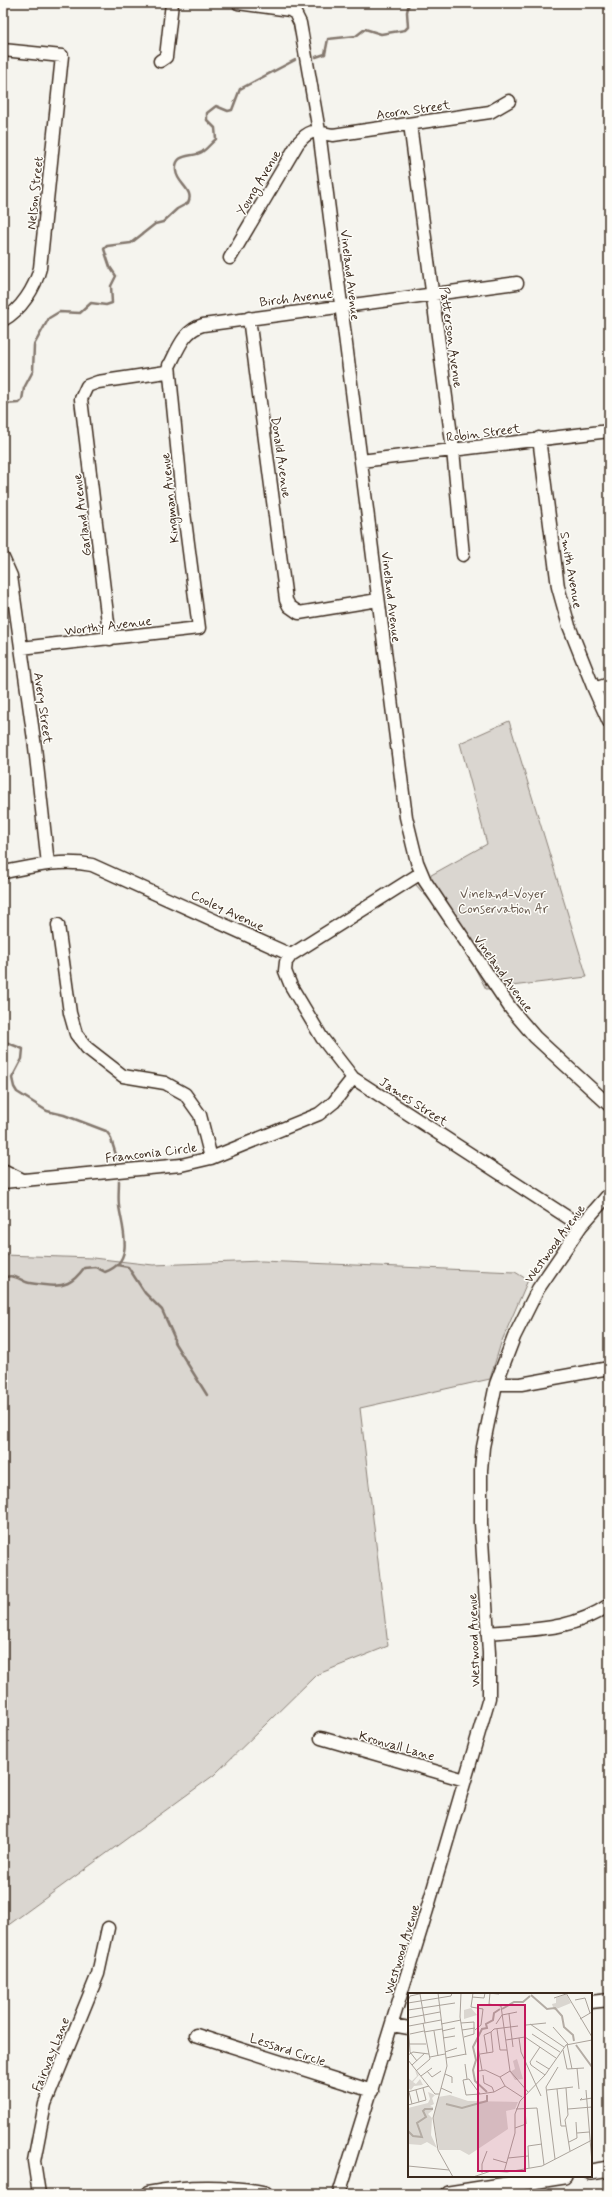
<svg xmlns="http://www.w3.org/2000/svg" width="612" height="2197" viewBox="0 0 612 2197" font-family="Mynerve,sans-serif">
<rect width="100%" height="100%" fill="#f5f4ee"/>
<filter id="ink" filterUnits="userSpaceOnUse"><feTurbulence type="fractalNoise" baseFrequency=".025" numOctaves="2"/><feDisplacementMap in="SourceGraphic" scale="8" xChannelSelector="R" yChannelSelector="G"/><feConvolveMatrix kernelMatrix="1 2 1 2 8 2 1 2 1" color-interpolation-filters="sRGB"/></filter>
<g filter="url(#ink)">
<path fill="#dad6d0" stroke="#8a8077" d="M509,721L587,977L486,989L452,925L415,884L487,844L460,743Z
M3,1255L93,1258L153,1265L262,1261L515,1272L528,1280L501,1343L490,1379L360,1408L388,1646L316,1675L214,1775L3,1929Z"/>
<g fill="none" stroke-linecap="round" stroke-linejoin="round">
<path stroke="#84786e" stroke-width="2.5" d="M316,57L325,54L328,39L356,36L365,29L381,34L405,30L408,27L407,12L409,3
M3,404L19,403L22,400L24,388L33,371L34,345L49,318L59,312L80,313L91,303L106,305L112,303L111,286L116,276L110,267L104,249L107,246L131,243L155,224L163,222L177,209L188,203C195,190 177,184 176,171C174,152 192,158 202,152C208,148 211,143 216,139L215,128L207,120V113L216,106L228,111L232,110L240,89L295,60
M3,1041L23,1049L22,1059L12,1078L14,1087L17,1092L47,1111L64,1115L106,1131L110,1136L117,1158
M117,1265L128,1267L145,1293L162,1310L174,1337V1342L207,1395
M3,1278C12,1274 18,1278 26,1282C32,1284 38,1284 45,1285C64,1288 73,1283 84,1268L95,1267L105,1272C136,1261 122,1228 119,1206C118,1198 119,1189 119,1181"/>
<defs>
<path id="minor" d="M238,3L290,10L295,13L300,23L319,131L406,817L417,862L425,881L511,1009L535,1037L609,1105
M3,50L62,56L40,268C35,288 21,310 3,320
M160,61L166,57L172,3
M410,124L453,450L463,555
M230,258L298,143C312,127 315,132 333,135L490,112L509,101
M249,318L286,600L289,606L299,613L378,600
M539,438L558,587L569,626L594,689L609,722
M361,461L609,431
M3,558L11,576L35,747L48,864
M110,639L81,399L87,386L98,382L166,372C176,356 181,331 203,325L517,283
M21,648L199,628L182,497L169,365
M594,689L609,684
M5,872C34,866 63,859 92,865L291,955L421,873
M58,925L70,1013L76,1034L87,1048L123,1076L165,1083L185,1094L200,1115L211,1158
M291,955L286,962L285,971L291,986L322,1038L353,1078L581,1226
M3,1170L23,1180
M3,1182L181,1165L211,1158L319,1114L334,1102L353,1078
M496,1384H521L609,1368
M488,1633C531,1629 572,1631 609,1605
M321,1738L465,1780
M591,2002L609,2000
M392,2025L409,2028
M196,2035L372,2091
M39,2194L34,2161L45,2104L98,1974L108,1928
M339,2194L427,1910L489,1698V1653L481,1523V1470L483,1447L496,1384L514,1337L538,1289L581,1226L609,1194"/>
<path id="major" d="M591,2172L609,2169
M149,2194C186,2187 228,2187 265,2194
M449,2194L564,2176"/>
</defs>
<use href="#minor" stroke="#3b2a1e" stroke-width="15"/>
<use href="#major" stroke="#3b2a1e" stroke-width="18"/>
<use href="#minor" stroke="#fdfcf7" stroke-width="12"/>
<use href="#major" stroke="#fdfcf7" stroke-width="15"/>
</g>
</g>
<g text-anchor="middle" stroke-width="3" stroke-linejoin="round" paint-order="stroke">
<g font-size="13" fill="#3b2a1e" stroke="#fdfcf7">
<text transform="translate(413 109) rotate(-8)" y="5">Acorn Street</text>
<text transform="translate(258 182) rotate(-59)" y="5">Young Avenue</text>
<text transform="translate(34 193) rotate(-84)" y="5">Nelson Street</text>
<text transform="translate(351 275) rotate(83)" y="5">Vineland Avenue</text>
<text transform="translate(296 297) rotate(-7)" y="5">Birch Avenue</text>
<text transform="translate(452 337) rotate(82)" y="5">Patterson Avenue</text>
<text transform="translate(483 432) rotate(-7)" y="5">Robin Street</text>
<text transform="translate(282 457) rotate(82)" y="5">Donald Avenue</text>
<text transform="translate(169 498) rotate(-96)" y="5">Kingman Avenue</text>
<text transform="translate(81 515) rotate(-97)" y="5">Garland Avenue</text>
<text transform="translate(572 570) rotate(80)" y="5">Smith Avenue</text>
<text transform="translate(392 597) rotate(83)" y="5">Vineland Avenue</text>
<text transform="translate(108 625) rotate(-7)" y="5">Worthy Avenue</text>
<text transform="translate(44 708) rotate(82)" y="5">Avery Street</text>
<text transform="translate(228 910) rotate(25)" y="5">Cooley Avenue</text>
<text transform="translate(504 973) rotate(54)" y="5">Vineland Avenue</text>
<text transform="translate(414 1101) rotate(33)" y="5">James Street</text>
<text transform="translate(151 1152) rotate(-7)" y="5">Franconia Circle</text>
<text transform="translate(554 1243) rotate(-54)" y="5">Westwood Avenue</text>
<text transform="translate(473 1640) rotate(-92)" y="5">Westwood Avenue</text>
<text transform="translate(397 1745) rotate(16)" y="5">Kronvall Lane</text>
<text transform="translate(401 1949) rotate(-73)" y="5">Westwood Avenue</text>
<text transform="translate(288 2049) rotate(18)" y="5">Lessard Circle</text>
<text transform="translate(50 2054) rotate(-68)" y="5">Fairway Lane</text>
</g>
<g font-size="13" fill="#63554a" stroke="#fdfcf7">
<text x="503" y="898">Vineland-Voyer<tspan x="503" dy="15">Conservation Ar</tspan></text>
</g>
</g>
<g transform="translate(408 1993)">
<rect width="184" height="184" fill="#f5f4ee"/>
<path d="M158,1L163,10L146,17L144,11L148,10V5ZM63,15L69,22L56,26V17ZM109,66L115,86L107,87L102,79L107,76L105,68ZM7,77L11,82L5,89L8,91L12,86L15,92L6,93L3,97L0,95V85L4,88L9,83ZM20,99L27,102L24,105L26,111L22,113L25,114V117L20,121L24,125L23,142L29,155L19,149L13,152L0,151V115L20,110L22,106ZM42,102L60,108L110,109L107,116L98,118L100,136L61,162L52,157H31L25,125L30,104Z" fill="#dad6d0"/>
<path fill="none" stroke="#b4aca4" stroke-width="2" d="M123,2L139,16L147,15L154,23L156,34L165,42L166,48M94,16L106,9H115L122,3M168,52L184,74M79,99L67,88L65,77L68,67L65,54L74,36L79,35L78,31L85,27L86,20L92,16M38,111L54,115L79,108V102M0,138L5,143L14,144L9,130L18,124L15,118L17,116H25"/>
<path fill="none" stroke="#aba39b" stroke-width="1" d="M30,0L39,73L25,125L30,157L45,184M53,0L52,24L58,62M65,0L63,14L75,16L73,32L67,37M79,0L91,1M82,0L81,11L93,13L102,78L120,99M158,0L184,44M12,1L17,30M64,4L76,5L77,0M146,5L158,1M167,7L177,5L182,20M0,8L2,3L16,0M0,10L43,3L44,0M0,17L47,10M101,21L105,54M0,25L32,19M0,26L2,59L9,68M172,26L184,19M53,30L66,29V41L56,44M33,31L53,27M88,31L94,22L109,19M122,31L156,54M118,32L138,30M1,33L33,27M145,34L160,51M89,36L92,57H99M54,37L67,35M26,38L30,63M34,38L47,35M16,39L34,36M83,39L86,36L110,33M2,41L16,38M124,41L152,59M35,45L47,43M111,45L113,59L133,103M98,47L117,44L148,65M2,51H18M159,51L164,76M70,54L74,77M155,57L159,76L176,75M37,59L49,55M79,60L76,42L83,39M72,61L85,59L83,39M0,62L5,59L21,61M22,64L37,61M38,65L58,61M0,67L27,101H31M128,68L141,76M57,71L59,86M4,72L17,60M123,72L122,69L132,54M123,72L137,82M169,75L171,96M8,78L22,66L15,30M19,78L24,84L33,78M71,78L77,77L92,84L102,78M37,81L44,84V90M75,82L76,90L84,94L86,99M13,83L24,75M92,84L97,93L114,104M33,95L44,100M158,95L160,122L157,127L162,158M149,96L153,133H158M8,97L11,109M139,97L165,94M178,97L184,170M0,99L21,93M1,99L4,111M72,101L58,102L55,87L61,86L72,101L86,99L97,93M174,105L172,107L184,105M0,112L18,107L15,95M108,116L129,115L136,172M160,116L184,114M107,135L118,131L117,115M169,140L181,139M161,149L169,145L168,129M100,165L120,163M85,166L99,170M147,166L138,94L150,74M0,173L41,177M121,175L120,153L134,151M96,179L107,140V121L112,108L137,82L158,52L184,47M74,180V171L79,158M65,184L83,178L99,179L134,173L184,147"/>
<path fill="#c2185b" fill-opacity="0.15" stroke="#c2185b" stroke-width="2" d="M70,12H117V178H70Z"/>
<rect width="184" height="184" fill="none" stroke="#3b2a1e" stroke-width="2"/>
</g>
<rect width="612" height="2197" fill="none" stroke="#fdfcf7" stroke-width="16"/>
<rect x="8" y="8" width="596" height="2181" fill="none" stroke="#3b2a1e" stroke-width="1.5" filter="url(#ink)"/>
</svg>
